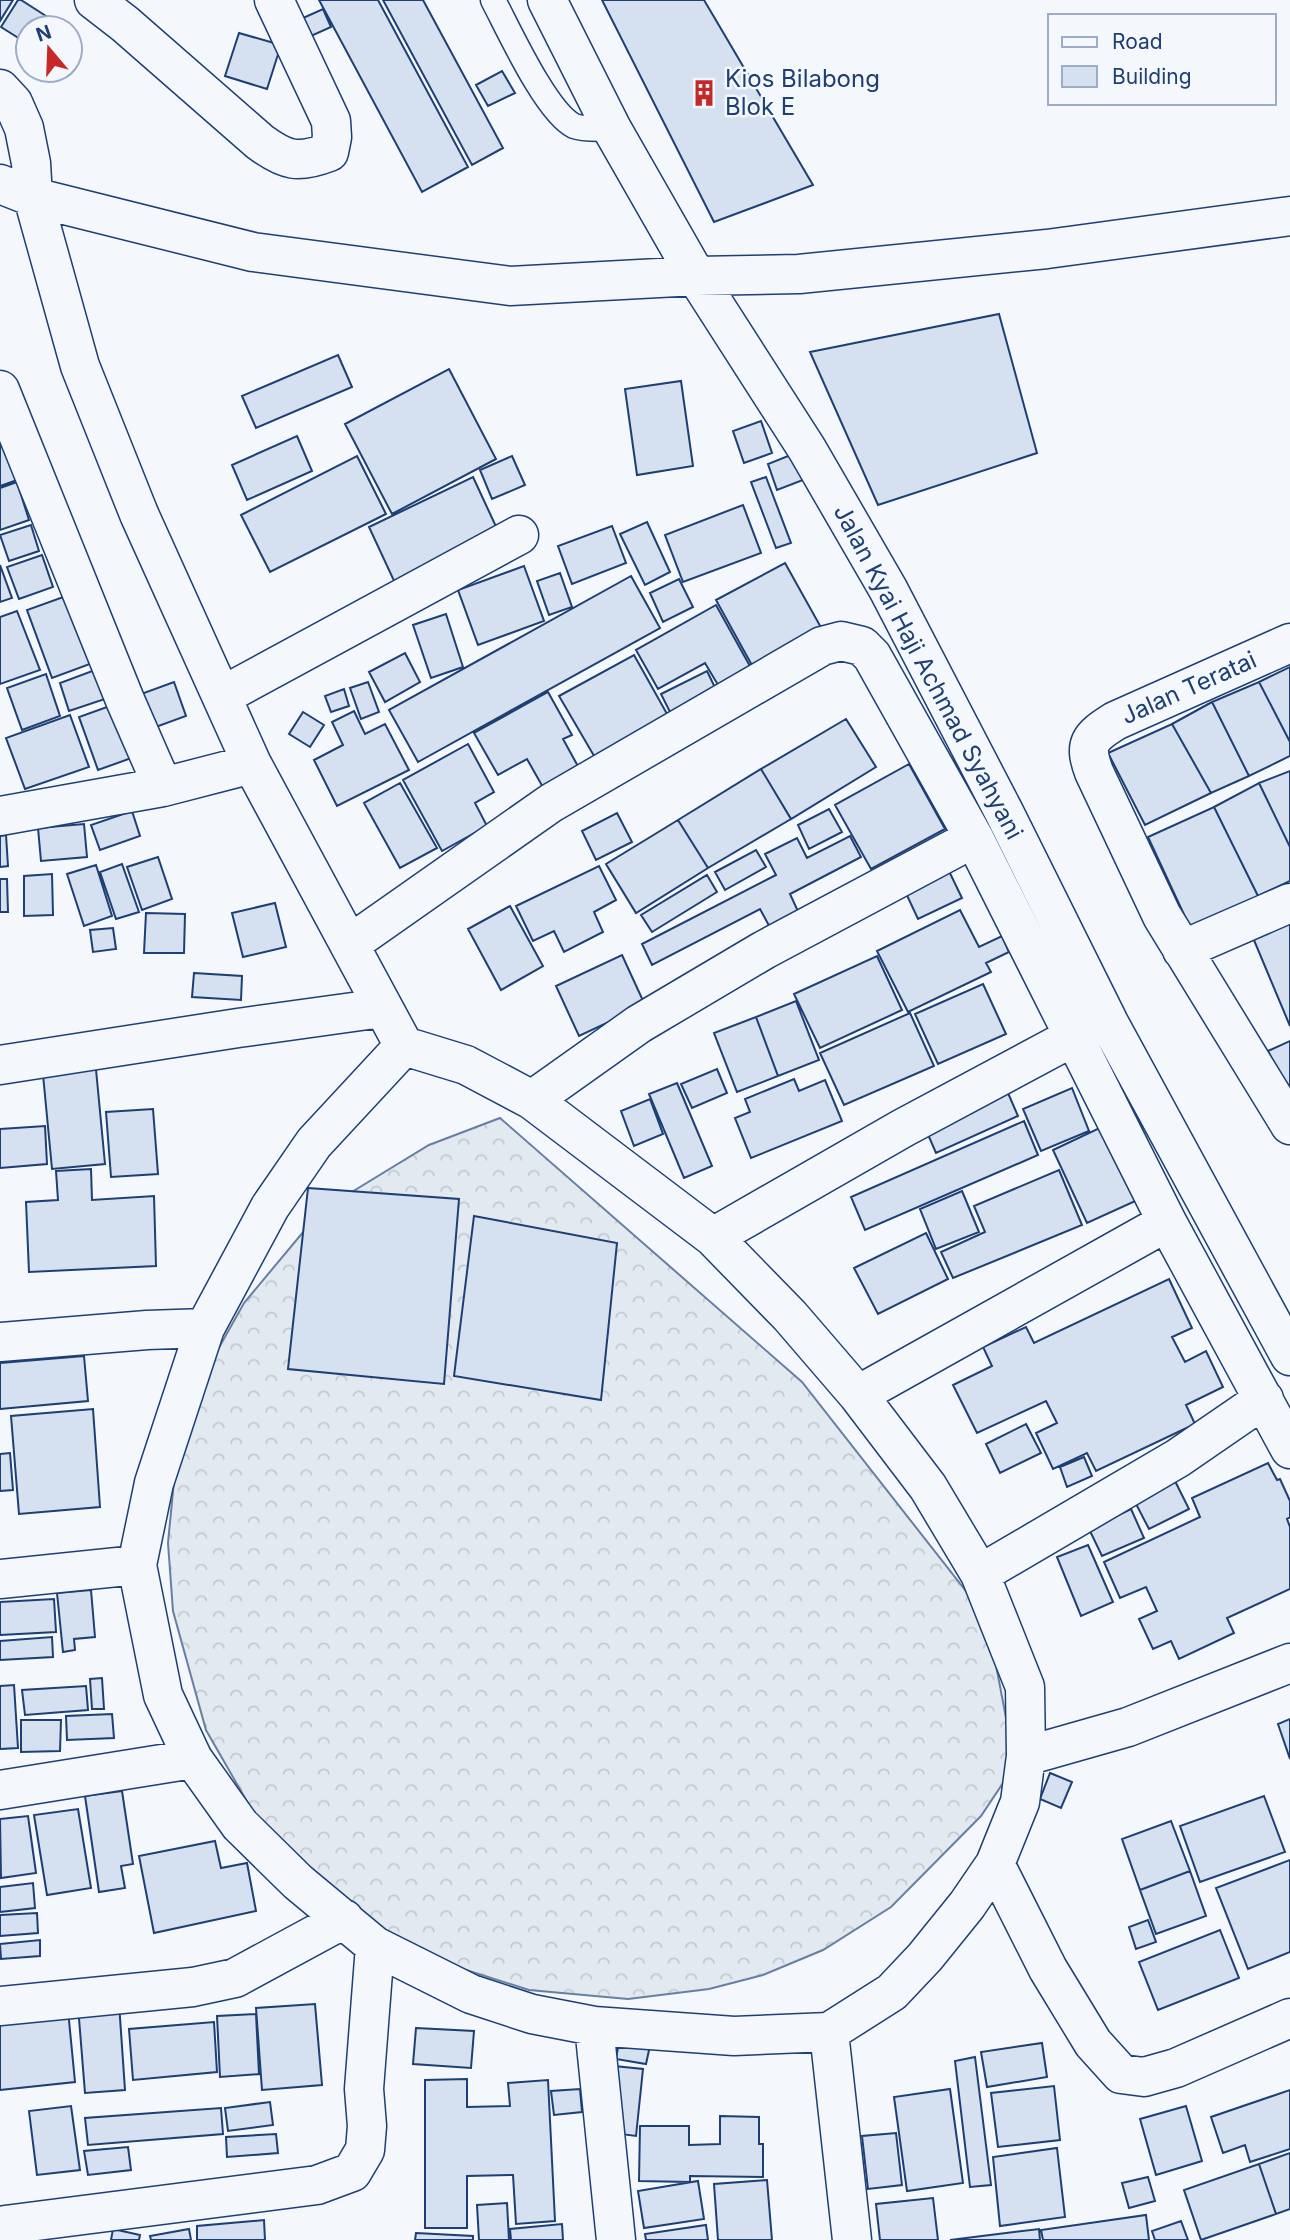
<svg xmlns="http://www.w3.org/2000/svg" width="1290" height="2240" viewBox="0 0 1290 2240" font-family="Inter,sans-serif">
<defs>
<pattern id="forest-crowns" width="20" height="18" patternUnits="userSpaceOnUse" patternTransform="scale(1.75)"><rect width="20" height="18" fill="#e3e9f0"/><path d="M2 6a3 3 0 1 1 6 0M12 15a3 3 0 1 1 6 0" fill="none" stroke="#c2c9d1"/></pattern>
</defs>
<rect width="100%" height="100%" fill="#f4f7fb"/>
<path fill="url(#forest-crowns)" stroke="#687fa3" stroke-width="2" d="M500,1118L802,1382L987,1618L1015,1765L981,1816L891,1907L823,1950L763,1975L709,1989L628,1999L529,1990L435,1960L361,1919L257,1819L206,1730L173,1611L168,1543L174,1481L212,1360L244,1303L304,1231L342,1198L429,1145Z"/>
<path fill="#d5e0f0" stroke="#1d3f73" stroke-width="2" d="M0,0H13L0,21Z
M18,0H21L46,16L39,28H28V44L1,27Z
M319,0H378L468,167L422,192Z
M383,0H423L503,148L472,165Z
M602,0H704L813,185L714,222Z
M323,9L331,27L311,36L303,18Z
M239,33L281,45L267,89L225,76Z
M502,71L515,93L488,106L476,85Z
M999,314L1037,453L878,505L810,352Z
M338,355L352,387L256,428L242,396Z
M449,369L496,459L392,514L345,424Z
M681,381L693,466L637,475L625,389Z
M761,421L772,453L744,463L733,431Z
M0,429L20,479L0,486Z
M297,436L312,471L247,500L232,465Z
M793,454L803,480L777,490L768,464Z
M357,456L386,514L270,572L241,515Z
M512,456L525,485L492,499L480,470Z
M473,477L499,533L395,583L369,527Z
M766,477L791,543L776,548L751,482Z
M17,482L29,520L0,530V488Z
M743,505L761,553L683,582L665,535Z
M647,522L670,572L645,585L620,534Z
M31,525L39,551L9,561L0,535Z
M612,526L626,563L572,584L558,546Z
M42,555L53,587L19,599L7,567Z
M785,563L823,631L754,669L716,600Z
M0,565L12,598L0,602Z
M524,566L544,621L478,645L458,590Z
M560,573L572,607L549,615L537,581Z
M631,576L660,628L418,762L389,710Z
M679,579L693,607L663,622L650,593Z
M66,596L90,664L52,678L27,610Z
M716,605L756,677L724,695L705,663L658,689L636,650Z
M17,611L40,670L0,684V617Z
M446,614L463,667L431,678L413,625Z
M405,653L420,682L385,702L369,672Z
M634,655L671,721L597,761L559,696Z
M103,667L114,696L69,711L60,683Z
M1290,667V742L1259,682Z
M707,671L721,700L675,722L661,694Z
M46,674L60,716L22,730L7,688Z
M174,682L186,716L153,728L141,694Z
M368,682L379,712L361,719L350,688Z
M1259,682L1290,742V756L1249,776L1212,702Z
M344,689L349,706L331,712L325,696Z
M548,692L572,735L563,739L585,779L549,798L527,759L498,775L474,733Z
M1212,702L1249,776L1211,793L1172,724Z
M118,703L137,756L98,770L79,717Z
M354,711L365,734L385,724L409,770L337,806L314,760L343,745L332,722Z
M303,712L324,725L310,747L289,734Z
M70,715L89,767L25,789L6,738Z
M846,719L876,767L791,819L761,769Z
M1172,724L1211,793L1145,825L1108,753Z
M468,744L494,792L475,803L487,826L442,851L403,780Z
M909,764L945,829L871,869L835,805Z
M761,769L791,819L708,868L678,820Z
M1290,771V847L1259,783Z
M400,783L437,848L400,868L364,803Z
M1259,783L1290,847V881L1258,896L1214,807Z
M1214,807L1258,896L1193,934L1148,837Z
M829,809L842,832L809,849L798,825Z
M132,811L140,836L100,850L91,825Z
M617,813L632,842L596,860L582,831Z
M678,820L708,868L636,913L606,864Z
M84,824L87,857L41,861L38,828Z
M6,835L8,866L0,867V836Z
M850,836L861,857L790,894L802,920L774,935L760,909L652,965L642,944L776,875L765,854L797,838L807,858Z
M756,850L766,867L725,890L715,872Z
M158,857L172,899L142,910L127,867Z
M122,864L139,912L116,919L100,872Z
M96,865L112,916L84,926L67,874Z
M599,866L616,900L594,912L603,932L564,952L554,931L533,941L516,906Z
M947,867L962,898L918,919L904,889Z
M52,874L53,915L24,916V876Z
M707,875L717,892L652,932L641,915Z
M0,879H7L8,912H0Z
M275,903L286,947L243,957L232,913Z
M510,906L543,966L501,990L468,929Z
M960,910L979,947L1002,936L1009,952L986,963L991,972L908,1012L877,951Z
M146,913L185,914L184,953H144Z
M1290,917V1026L1251,933Z
M113,928L116,949L93,952L90,930Z
M622,955L645,1005L579,1036L556,986Z
M877,956L902,1010L820,1048L794,994Z
M194,973L242,976L241,1000L192,997Z
M983,984L1006,1034L938,1064L915,1014Z
M796,1001L819,1060L778,1076L756,1017Z
M910,1013L934,1066L844,1105L820,1053Z
M756,1017L778,1076L737,1092L714,1033Z
M1290,1041V1097L1268,1051Z
M95,1059L105,1164L52,1169L42,1064Z
M717,1069L727,1093L692,1108L681,1084Z
M794,1079L799,1091L825,1080L842,1121L751,1158L735,1118L750,1112L745,1099Z
M677,1083L712,1166L684,1178L649,1094Z
M1072,1088L1089,1131L1041,1151L1023,1109Z
M1008,1093L1018,1116L936,1153L926,1130Z
M650,1099L663,1134L634,1146L621,1111Z
M153,1109L158,1174L111,1177L106,1112Z
M1024,1121L1038,1155L865,1230L851,1197Z
M1108,1124L1142,1198L1087,1223L1053,1150Z
M45,1126L47,1164L0,1168V1129Z
M91,1169L92,1200L154,1196L156,1266L29,1272L26,1202L58,1200L56,1171Z
M1059,1170L1082,1225L953,1278L941,1252L985,1232L974,1206Z
M308,1188L459,1199L444,1384L288,1369Z
M962,1191L979,1232L936,1249L920,1209Z
M474,1216L617,1243L601,1400L454,1376Z
M926,1233L948,1279L878,1314L854,1268Z
M1169,1279L1192,1328L1172,1337L1185,1362L1206,1351L1223,1387L1186,1405L1195,1424L1096,1471L1087,1453L1053,1469L1036,1433L1057,1423L1046,1401L977,1433L953,1385L992,1366L983,1347L1026,1327L1034,1343Z
M84,1356L88,1401L0,1409V1363Z
M93,1409L100,1507L19,1514L11,1416Z
M1026,1424L1041,1453L1000,1473L986,1444Z
M10,1453L13,1490L0,1491V1454Z
M1084,1457L1092,1476L1067,1487L1060,1467Z
M1268,1463L1277,1480L1280,1479L1290,1501V1517L1287,1519L1290,1527V1589L1227,1618L1234,1633L1179,1659L1171,1641L1153,1649L1139,1619L1157,1611L1146,1587L1120,1598L1104,1562L1200,1517L1192,1498Z
M1175,1481L1189,1509L1149,1529L1135,1502Z
M1131,1509L1144,1538L1102,1556L1089,1529Z
M1088,1545L1113,1602L1081,1616L1057,1557Z
M91,1590L95,1637L74,1639L75,1650L63,1652L57,1593Z
M54,1599L56,1632L0,1635V1602Z
M52,1637L53,1657L0,1660V1641Z
M102,1678L104,1709H92L90,1679Z
M14,1685L18,1748L0,1749V1686Z
M86,1686L88,1710L25,1715L22,1690Z
M112,1714L114,1738L67,1740L66,1716Z
M1290,1719V1759L1278,1724Z
M21,1720H61L60,1751L21,1752Z
M1050,1773L1072,1782L1061,1808L1040,1799Z
M122,1791L133,1864L121,1866L125,1888L99,1892L85,1796Z
M1264,1796L1285,1852L1200,1882L1180,1826Z
M78,1809L91,1888L47,1895L34,1815Z
M28,1816L36,1873L1,1878L0,1819Z
M1171,1821L1190,1871L1140,1890L1122,1839Z
M215,1841L221,1868L247,1863L256,1911L154,1933L139,1856Z
M1290,1860V1952L1248,1969L1216,1888Z
M1190,1871L1206,1916L1156,1934L1140,1890Z
M33,1883L35,1908L0,1912V1887Z
M37,1913L38,1933L0,1936V1915Z
M1148,1920L1156,1942L1136,1949L1129,1927Z
M1220,1930L1239,1978L1158,2010L1139,1962Z
M40,1940V1956L1,1959L0,1944Z
M119,2003L125,2090L85,2093L78,2006Z
M315,2004L322,2085L262,2090L256,2008Z
M68,2010L75,2082L0,2090V2017Z
M256,2014L259,2074L220,2077L217,2016Z
M214,2022L217,2072L133,2080L129,2029Z
M416,2028L474,2031L471,2068L413,2064Z
M620,2036L651,2041L646,2064L616,2059Z
M1042,2043L1047,2077L987,2087L981,2052Z
M975,2057L991,2185L970,2187L955,2061Z
M614,2066L643,2069L636,2136L605,2132Z
M467,2079V2107L510,2106L508,2083L548,2080L555,2221L516,2224L513,2175L467,2176V2228H425V2080Z
M1054,2086L1060,2140L998,2147L991,2093Z
M580,2089L582,2112L554,2115L551,2091Z
M950,2089L963,2183L907,2191L894,2097Z
M1290,2090V2149L1250,2162L1245,2145L1223,2153L1211,2117Z
M270,2102L273,2125L228,2131L225,2108Z
M71,2106L80,2170L37,2175L29,2111Z
M1186,2106L1202,2161L1156,2175L1140,2119Z
M221,2108L223,2134L88,2145L85,2118Z
M720,2116L759,2117V2144H763V2177L690,2176V2182L639,2181L640,2126H689V2145L720,2144Z
M896,2133L902,2185L868,2189L862,2136Z
M276,2134L278,2153L227,2157L226,2137Z
M128,2147L131,2170L88,2175L84,2151Z
M1057,2148L1065,2217L1000,2226L993,2157Z
M1290,2153V2209L1276,2214L1259,2164Z
M1259,2164L1276,2214L1201,2240L1184,2190Z
M1148,2177L1155,2201L1129,2208L1122,2183Z
M767,2180L772,2240H718L714,2184Z
M698,2181L704,2219L644,2228L638,2191Z
M933,2198L938,2240H880L876,2204Z
M507,2203L509,2240H479L477,2205Z
M1146,2215L1149,2240H1043L1041,2230Z
M264,2220L265,2240H197V2226Z
M1181,2221L1188,2240H1155L1152,2231Z
M562,2224L563,2240H511L510,2229Z
M706,2225L708,2240H646L645,2234Z
M113,2229L140,2235L139,2240H111Z
M189,2229L191,2240H151L150,2236Z
M1039,2229L1040,2240H950Z
M416,2233L473,2236V2240H415Z"/>
<g fill="none" stroke-linecap="round" stroke-linejoin="round">
<defs>
<path id="service" d="M493,0C509,30 546,112 574,126C584,130 601,128 612,129"/>
<path id="minor" d="M94,0L125,24L260,142C286,161 298,164 329,152L332,137L331,121L274,0
M547,0L612,129L696,276L807,449L888,589L1004,812L1109,1023L1290,1356
M0,89L13,103L24,128L31,163L33,197L80,366L139,514L252,764L404,1046L466,1065L532,1100L713,1237L790,1316L858,1395L928,1487L980,1574L1025,1687L1026,1756L1020,1802L995,1864L967,1905L925,1957L892,1992L829,2032L734,2036L594,2026L532,2014L471,1994L375,1946L298,1882L240,1825L193,1759L163,1695L137,1565L154,1483L205,1328L270,1207L314,1143L404,1046
M0,184L33,197L253,252L510,286L696,276L799,274L1047,249L1290,216
M0,390L125,700L163,787
M1290,643L1115,721C1090,737 1083,743 1094,772L1162,916L1290,1125
M222,696L519,535
M0,816L163,787L252,764
M350,944L551,803L822,646L841,641L862,646L872,656L974,838L1167,1222L1290,1449
M1182,950L1290,903
M0,1065L238,1028L382,1008
M532,1100L639,1024L764,950L974,838
M713,1237L903,1128L1073,1037
M0,1342L147,1330L205,1328
M858,1395L1167,1222
M980,1574L1178,1458L1264,1399
M0,1579L137,1565
M1026,1756L1128,1727L1290,1663
M0,1790L193,1759
M995,1864L1048,1969L1093,2043L1121,2074L1144,2077L1176,2068L1290,2018
M0,2006L193,1987L235,1978L344,1919
M594,2026L616,2240
M829,2032L852,2240
M5,2225L317,2185L352,2172L365,2150L367,2126L364,2089L375,1946"/>
</defs>
<use href="#service" stroke="#1d3f73" stroke-width="27"/>
<use href="#minor" stroke="#1d3f73" stroke-width="41"/>
<use href="#service" stroke="#f4f7fb" stroke-width="24"/>
<use href="#minor" stroke="#f4f7fb" stroke-width="38"/>
</g>
<defs>
<symbol id="building-bare" viewBox="-9 -9 18 18"><path d="M-4-6H4V6H1V3H-1V6H-4ZM-2.5-4.3h1.7v1.8h-1.7ZM.8-4.3h1.7v1.8H.8ZM-2.5-1h1.7V.8h-1.7ZM.8-1h1.7V.8H.8Z" fill="#c62828" stroke="#f4f7fb" stroke-width="2.5" paint-order="stroke"/></symbol>
</defs>
<g fill-rule="evenodd">
<use href="#building-bare" x="685" y="74" width="38" height="38"/>
</g>
<g text-anchor="middle" stroke-width="5" stroke-linejoin="round" paint-order="stroke">
<g font-size="24" fill="#1d3f73" stroke="#f4f7fb" text-anchor="start">
<text x="725" y="87">Kios Bilabong<tspan x="725" dy="28">Blok E</tspan></text>
</g>
<g font-size="24" fill="#1d3f73" stroke="#f4f7fb">
<text transform="translate(928 672) rotate(62)" y="8">Jalan Kyai Haji Achmad Syahyani</text>
<text transform="translate(1189 688) rotate(-24)" y="8">Jalan Teratai</text>
</g>
</g>
<rect x="1048" y="14" width="228" height="91" fill="#f4f7fb" stroke="#9eadc5" stroke-width="2"/>
<rect x="1062" y="37" width="35" height="10" fill="#f4f7fb" stroke="#9eadc5" stroke-width="2"/>
<text x="1112" y="49" font-size="21" fill="#1d3f73">Road</text>
<rect x="1062" y="66" width="35" height="21" fill="#d5e0f0" stroke="#9eadc5" stroke-width="2"/>
<text x="1112" y="84" font-size="21" fill="#1d3f73">Building</text>
<g transform="translate(49 49) rotate(341)"><circle r="33" fill="#f4f7fb" stroke="#9eadc5" stroke-width="2"/>
<path d="M0-5L12 26L0 18L-12 26Z" fill="#c62828"/>
<text y="-10" font-size="19" font-weight="bold" text-anchor="middle" fill="#1d3f73">N</text>
</g>
</svg>
